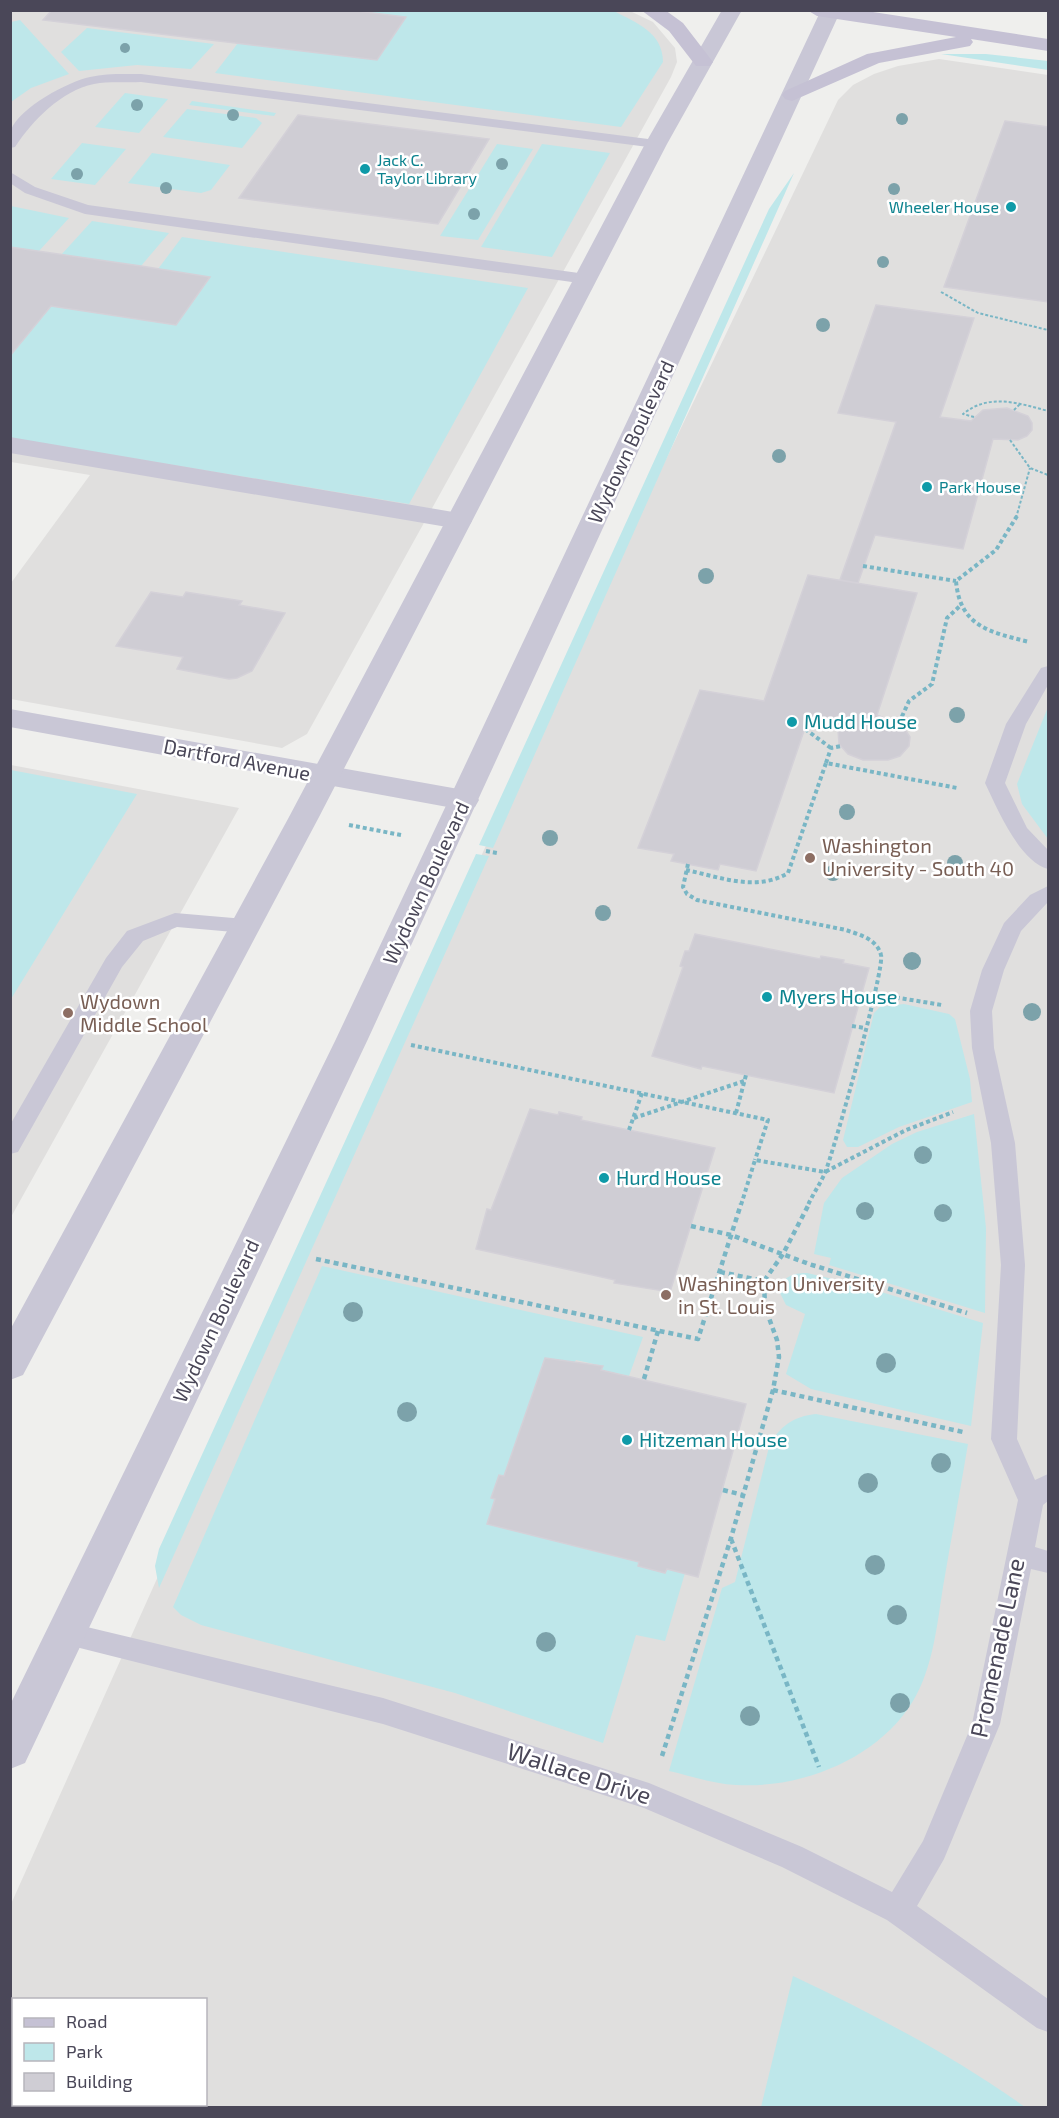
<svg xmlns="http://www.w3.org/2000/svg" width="1059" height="2118" viewBox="0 0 1059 2118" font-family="'Exo 2',sans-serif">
<rect width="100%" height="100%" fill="#efefed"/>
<path fill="#e0dfde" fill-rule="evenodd" d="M10,11H630L653,22L675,48L677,62L671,77L307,734L282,748L11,699V583L90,475L11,462Z
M939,59L1048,75V2107L11,2108V1904L558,685L838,100L853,85L874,74L898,66ZM14,2000H206V2104H14Z
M11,765L239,808L11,1217Z"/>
<path fill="#bee7ea" d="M349,10L614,11C636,23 663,32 663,62L621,127L215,73L238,43Z
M20,20L69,74L31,88L11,102V22Z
M87,28L214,44L191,69L137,65L79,71L61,52Z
M941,54H986L1048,61V70Z
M125,93L168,99L139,133L95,127Z
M192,101L276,113L274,116L189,105Z
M187,109L256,118L262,123L242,148L163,137Z
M82,143L126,149L95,185L51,179Z
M497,144L533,149L478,240L440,236Z
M542,144L610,153L552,257L481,247Z
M152,153L230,165L211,190L201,193L128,183Z
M794,173L493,848L479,845L769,209Z
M11,206L69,218L39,251L11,247Z
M92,221L169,233L141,266L61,255Z
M182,237L528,288L409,504L11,438L10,356L51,306L176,325L210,278L158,269Z
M1048,707V839L1022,804L1017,784Z
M11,770L137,794L11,999L10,770Z
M476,854L489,856L159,1588L155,1566L159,1549Z
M904,1004L949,1014L955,1019L970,1079L972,1102L899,1127L858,1147H847L843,1140L874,1013L880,1007Z
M974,1114L986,1228L985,1313L829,1265L831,1258L814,1254L824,1203L842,1178L892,1144L917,1132Z
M322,1266L643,1337L629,1376L601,1370L603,1366L576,1360L574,1363L545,1358L504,1476L499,1475L491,1498L495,1499L487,1524L639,1562L638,1566L665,1573L667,1569L685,1573L665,1641L636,1635L603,1743L455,1693L201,1625L181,1615L173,1607Z
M807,1273L855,1284L983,1323L971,1426L811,1389L786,1374L805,1314L786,1305L779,1291C783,1277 792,1273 807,1273Z
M816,1414L968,1444C960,1492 951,1540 943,1587C937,1625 933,1668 913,1701C878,1759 801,1789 736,1785C714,1784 691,1776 669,1771L722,1588L735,1582L769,1447C778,1427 794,1416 816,1414Z
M793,1976C875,2015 952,2055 1025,2107H761Z"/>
<path fill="#cfcdd4" stroke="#d4d1d8" stroke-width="1.5" d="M52,10H349L406,17L377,60L43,20Z
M298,115L489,139L438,224L239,198Z
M1005,121L1048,127V302L944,287Z
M10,247L141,266L210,277L176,325L51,306L10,356Z
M876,305L974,318L940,417L971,421L983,410L1007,408L1028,416L1032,423V430L1027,436L1018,440L993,439L963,549L875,535L858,583L840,580L896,422L838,413Z
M808,575L917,593L877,715L903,726L910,737L909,746L900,756L888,760H863L848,754L839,744L838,730L806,725L756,871L720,864L718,870L671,861L674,854L638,848L700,690L764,701Z
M151,592L183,597L186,592L242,601L239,605L285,613L252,671L237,678L229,679L177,669L183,657L116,646Z
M695,934L820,959L821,956L844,960L843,963L869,968L834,1093L702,1066L701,1069L652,1056L683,967L680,966L685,951H689Z
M530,1109L558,1115L559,1112L582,1117L581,1120L715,1148L670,1292L614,1283L615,1280L476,1249L487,1209L491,1210Z
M545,1358L603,1366L601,1370L746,1404L698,1577L667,1569L665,1573L638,1566L639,1562L487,1524L495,1499L491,1498L499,1475L504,1476Z"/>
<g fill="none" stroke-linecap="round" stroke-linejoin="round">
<path stroke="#79b6c5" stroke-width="2" stroke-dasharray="3 2" stroke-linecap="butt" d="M941,292L978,313L1048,330
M1014,410L1021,403
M974,417L963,414C989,393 1018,403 1048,411
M1010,440L1030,468L1048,475
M1016,518L1030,468"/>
<path stroke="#79b6c5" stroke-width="4" stroke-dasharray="4 3" stroke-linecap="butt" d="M1017,516L996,550L956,581C960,627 990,632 1029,642
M863,566L956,581
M899,723L909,701L932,684L947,618L961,605
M805,729L831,748
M826,763L831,748L841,746
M349,825L401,835
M486,851L497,853
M688,864L683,887L687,894L697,900L846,930C860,935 877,939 881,955C885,969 834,1150 825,1173C820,1184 813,1194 808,1205
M686,870C720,877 756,892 788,873L826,763L957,788
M875,994L942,1005
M852,1026L865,1028
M411,1045L768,1120L755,1160
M736,1113L746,1075
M634,1118L744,1081
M629,1130L642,1093
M741,1205L755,1160L825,1172L906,1130L953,1112"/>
<path stroke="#79b6c5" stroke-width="4.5" stroke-dasharray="5 4" stroke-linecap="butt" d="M691,1226L731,1235L809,1264L967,1313
M316,1259L698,1339L741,1204
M720,1272L764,1281
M644,1379L658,1331
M773,1390L963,1432
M723,1490L743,1495
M731,1539L819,1767
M662,1756L731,1538L773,1390L779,1357L777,1340L765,1307L764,1281L783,1254L809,1204"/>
<path fill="#c9c7d6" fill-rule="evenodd" d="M141,74L656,140L663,144L656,148L141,82C126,83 109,81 94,84C61,91 33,120 15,147L10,148C10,143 9,135 11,130C19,108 69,81 90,77C107,73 124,74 141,74Z
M10,172L35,187L88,205L586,274L594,279L586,284L85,214L25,193L10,183Z
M1048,666V685L1026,724L1005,783L1027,828L1048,850V869C1019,861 997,808 985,783L1006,724L1041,668Z
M1048,886V902L1021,931L1004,970L992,1011L994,1048L1015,1143L1025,1265L1017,1439L1035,1480L1048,1474V1501L1043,1505L1035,1547L1048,1551V1573L1031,1569L1000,1724L944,1859L917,1906L1048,1999V2032L1037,2028L887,1920L782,1867L644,1808L383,1724L56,1642L52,1634L56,1626L66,1622L383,1698L649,1783L802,1847L892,1892L923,1841L972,1724L1018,1500L991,1439L1001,1265L991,1143L972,1048L970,1011L982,970L1004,923L1030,895Z
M175,913L245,919L253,921L256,926L253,931L245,933L177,927L143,941L122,967L18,1152L10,1154V1125L106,958L127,931Z"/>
<path fill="#c9c7d6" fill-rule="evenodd" d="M10,437L459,513L468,515L472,521L468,527L459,529L10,453Z
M10,709L464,790L475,793L479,800L475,807L464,810L10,727Z"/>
<path fill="#c9c7d6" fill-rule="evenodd" d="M722,10H742L667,144L319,817L23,1375L10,1380V1330L289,817L645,144Z
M821,10H841L368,1039L25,1763L10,1769V1705L336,1039Z"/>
<path fill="#c5c1d4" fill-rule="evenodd" d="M641,10H665L683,23L713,62L710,66H696L669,31Z
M807,10H860L1048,39V51L971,39L973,42L970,46L879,63L792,101L785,99L782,95L785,91L867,54L956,37L817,16Z"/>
</g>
<g fill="#7ca2aa">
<circle cx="125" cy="48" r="5"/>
<circle cx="137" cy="105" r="6"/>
<circle cx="233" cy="115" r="6"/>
<circle cx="902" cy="119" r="6"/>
<circle cx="502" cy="164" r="6"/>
<circle cx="77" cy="174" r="6"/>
<circle cx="166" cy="188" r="6"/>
<circle cx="894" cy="189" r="6"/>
<circle cx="474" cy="214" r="6"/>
<circle cx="883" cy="262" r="6"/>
<circle cx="823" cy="325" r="7"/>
<circle cx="779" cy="456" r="7"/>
<circle cx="706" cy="576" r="8"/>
<circle cx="957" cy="715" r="8"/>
<circle cx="847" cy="812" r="8"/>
<circle cx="550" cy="838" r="8"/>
<circle cx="955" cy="863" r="8"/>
<circle cx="833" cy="873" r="8"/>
<circle cx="603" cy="913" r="8"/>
<circle cx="912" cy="961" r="9"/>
<circle cx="1032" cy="1012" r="9"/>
<circle cx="923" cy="1155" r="9"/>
<circle cx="865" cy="1211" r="9"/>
<circle cx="943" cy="1213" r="9"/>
<circle cx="353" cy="1312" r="10"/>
<circle cx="886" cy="1363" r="10"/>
<circle cx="407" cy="1412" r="10"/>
<circle cx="941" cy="1463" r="10"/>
<circle cx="868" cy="1483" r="10"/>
<circle cx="875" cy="1565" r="10"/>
<circle cx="897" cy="1615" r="10"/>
<circle cx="546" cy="1642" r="10"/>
<circle cx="900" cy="1703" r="10"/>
<circle cx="750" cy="1716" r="10"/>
</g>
<g fill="#0f9aa8" stroke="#fff" stroke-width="2">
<circle cx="365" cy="169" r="6"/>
<circle cx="1011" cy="207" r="6"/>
<circle cx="927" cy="487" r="6"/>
<circle cx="792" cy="722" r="6"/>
<circle cx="767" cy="997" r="6"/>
<circle cx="604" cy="1178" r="6"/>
<circle cx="627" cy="1440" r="6"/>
</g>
<g fill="#8d6e63" stroke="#fff" stroke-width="2">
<circle cx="810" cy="858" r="6"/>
<circle cx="68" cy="1013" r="6"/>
<circle cx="666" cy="1295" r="6"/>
</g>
<g text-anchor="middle" stroke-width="5" stroke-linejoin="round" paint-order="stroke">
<g font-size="16" fill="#0d838f" stroke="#fff" text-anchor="start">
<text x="377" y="166">Jack C.<tspan x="377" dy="18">Taylor Library</tspan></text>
<text x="999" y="213" text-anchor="end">Wheeler House</text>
<text x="939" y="493">Park House</text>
</g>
<g font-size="20" fill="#4a4758" stroke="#fff">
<text transform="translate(631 442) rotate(-65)" y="7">Wydown Boulevard</text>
<text transform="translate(237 760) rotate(11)" y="7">Dartford Avenue</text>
<text transform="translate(426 883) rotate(-65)" y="7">Wydown Boulevard</text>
<text transform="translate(216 1321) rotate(-65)" y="7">Wydown Boulevard</text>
</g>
<g font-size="20" fill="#0d838f" stroke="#fff" text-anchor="start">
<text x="804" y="729">Mudd House</text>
<text x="779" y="1004">Myers House</text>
<text x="616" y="1185">Hurd House</text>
<text x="639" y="1447">Hitzeman House</text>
</g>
<g font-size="20" fill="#785e54" stroke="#fff" text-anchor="start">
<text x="822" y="853">Washington<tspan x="822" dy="23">University - South 40</tspan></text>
<text x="80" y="1009">Wydown<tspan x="80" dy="23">Middle School</tspan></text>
<text x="678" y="1291">Washington University<tspan x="678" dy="23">in St. Louis</tspan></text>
</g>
<g font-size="24" fill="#4a4758" stroke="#fff">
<text transform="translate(998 1648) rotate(-78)" y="8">Promenade Lane</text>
<text transform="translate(579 1774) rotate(18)" y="8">Wallace Drive</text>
</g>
</g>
<rect width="1059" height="2118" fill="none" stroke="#4a4758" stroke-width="24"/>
<rect x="12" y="1998" width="195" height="108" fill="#ffffff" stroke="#b7b5bc" stroke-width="1.5"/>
<rect x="24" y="2018" width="30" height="9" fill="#c5c1d4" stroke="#b7b5bc" stroke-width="1.5"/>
<text x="66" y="2028" font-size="18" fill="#4a4758">Road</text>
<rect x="24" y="2043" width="30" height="18" fill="#bee7ea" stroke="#b7b5bc" stroke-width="1.5"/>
<text x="66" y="2058" font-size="18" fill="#4a4758">Park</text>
<rect x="24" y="2073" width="30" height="18" fill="#cfcdd4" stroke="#b7b5bc" stroke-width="1.5"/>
<text x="66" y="2088" font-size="18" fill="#4a4758">Building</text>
</svg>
